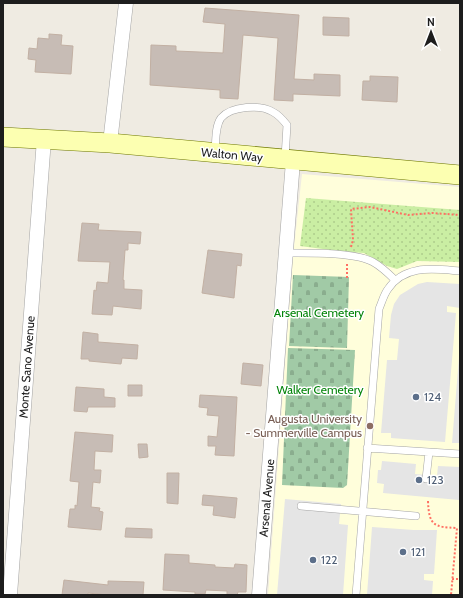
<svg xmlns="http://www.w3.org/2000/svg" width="463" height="598" viewBox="0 0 463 598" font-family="Cabin,sans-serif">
<defs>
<pattern id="grass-dots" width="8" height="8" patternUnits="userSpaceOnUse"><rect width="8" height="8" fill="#caeea3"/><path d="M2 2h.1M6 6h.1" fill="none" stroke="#adcc8c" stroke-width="1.8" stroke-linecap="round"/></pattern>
<pattern id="cemetery-stones" width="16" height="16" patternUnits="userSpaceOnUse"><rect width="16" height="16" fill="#a1caa6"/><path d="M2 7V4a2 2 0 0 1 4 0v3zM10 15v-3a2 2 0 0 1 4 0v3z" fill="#8aad8e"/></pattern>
</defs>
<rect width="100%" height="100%" fill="#efebe2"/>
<path fill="#fffedb" d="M302,174L460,187V595H268L293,256Z"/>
<path fill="url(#grass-dots)" d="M306,198L460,210V262L417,261L397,269L387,266L364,253L338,251L300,246Z"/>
<path fill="url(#cemetery-stones)" d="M293,275L349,277L347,348L289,346Z
M288,348L355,350L347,485L343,488L282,485Z"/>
<path fill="#e5e5e5" d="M427,282L460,284V308L447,306V312L456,313L445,442L391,438V433H381L387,360H397L399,339L389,338L391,315L394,304L400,295L418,284Z
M460,345V443H452Z
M382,461L416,464L415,474L437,476L438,466L460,467L459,500L383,493L384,484L377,483L378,470H381Z
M285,499L341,504L339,524L348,525L343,595H277Z
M372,527L414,530H437L434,574H424V580L433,581L432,595H367Z"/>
<path fill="#c7bcb5" stroke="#c2b0a3" d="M205,8L299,15L294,79L314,80V74L340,75V96L293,94V101L274,100L278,38L243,35L238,99L220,98V90L150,85L151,45L176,46V51L223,53L225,24L203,22Z
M323,17L349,18V36L323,35Z
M49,34L62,35L61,45L73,46L71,74L35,72L36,60L28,59L29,48L37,49L38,38L49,39Z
M370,76L398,77L397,102L362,100L363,81H370Z
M82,223L99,224L98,230L141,232L140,244L128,243V250H125L123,280H124V289L142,290L141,309L113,306L112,315L92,314L94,290L96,291L97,282L108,283L110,262L78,261Z
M208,250L242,254L241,266L237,265L234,298L202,293Z
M83,332L98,334V342L138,345L137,359L122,358L121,364L89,361V359H81Z
M243,363L263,365L261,386L241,384Z
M128,385H142V396H128Z
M76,387L104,389V397L115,398V407H88L87,412L74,411Z
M200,395L237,397L234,456L215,455L216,446H208V436L217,437L219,416L207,415L208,408L199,407Z
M75,432L113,435L112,452L95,451L94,470H101L100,483L93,482L91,507L100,508L99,511L103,512L101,530L68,527L70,509H75V505L77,506L79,482L70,481Z
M138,444H147L148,457L139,458Z
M167,473H179L178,504L167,503Z
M203,495L237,498L235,518L213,515L214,506L202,505Z
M126,528L152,529V538L125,537Z
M165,554L189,555V563L215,565V567L234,568L235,564L247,565L246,592H238L237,595H227V591L206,590L205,594H195V592L163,590Z
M64,580L108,585V581L144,582L143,595H107L88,593V595H62Z"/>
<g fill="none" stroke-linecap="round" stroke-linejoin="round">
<defs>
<path id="lane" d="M215,151C216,141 215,126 221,118C231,106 261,104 273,112C279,115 283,120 287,125L285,158
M287,253C309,253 355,252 373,262C382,267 388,273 395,280
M367,448L460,454
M426,479L429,452
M301,506L416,516
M356,595L379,309C382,302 384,294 388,289C405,264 434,269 460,271"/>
<path id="street" d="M110,143L126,3
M10,595L44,139
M259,595L293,161"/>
<path id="secondary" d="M3,137L110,143L460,175"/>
</defs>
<use href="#lane" stroke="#a4a4a4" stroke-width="8"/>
<use href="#street" stroke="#a4a4a4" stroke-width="15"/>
<use href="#secondary" stroke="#6e7800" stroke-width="20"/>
<path stroke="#ff7063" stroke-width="2" stroke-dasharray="2 2" stroke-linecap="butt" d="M351,247L353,240L351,209L370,207L408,215L432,213L460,215
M347,278V263
M428,501C429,526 434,527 457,528L451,595
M452,579H460"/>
<use href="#lane" stroke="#fff" stroke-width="7"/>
<use href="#street" stroke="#fff" stroke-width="14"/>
<use href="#secondary" stroke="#fcffb1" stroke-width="19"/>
</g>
<g fill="#5c6f8a" stroke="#fff" stroke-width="1.5">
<circle cx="416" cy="397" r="4"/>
<circle cx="419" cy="480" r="4"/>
<circle cx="403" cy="552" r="4"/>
<circle cx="313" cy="560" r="4"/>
</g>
<circle fill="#8d6e63" stroke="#fff" stroke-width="1.5" cx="370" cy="426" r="4"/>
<g text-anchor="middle" stroke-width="3" stroke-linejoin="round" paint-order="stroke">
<g font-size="12" fill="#1d1d1d" stroke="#fff">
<text transform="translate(232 155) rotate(5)" y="4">Walton Way</text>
<text transform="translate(27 367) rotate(-86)" y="4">Monte Sano Avenue</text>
<text transform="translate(267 498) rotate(-85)" y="4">Arsenal Avenue</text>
</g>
<g font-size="12" fill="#03840a" stroke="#fff">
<text x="319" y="317">Arsenal Cemetery</text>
<text x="320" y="394">Walker Cemetery</text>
</g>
<g font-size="12" fill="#4e5e75" stroke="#fff" text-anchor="start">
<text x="424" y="401">124</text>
<text x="427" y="484">123</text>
<text x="411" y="556">121</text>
<text x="321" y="564">122</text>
</g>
<g font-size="12" fill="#785e54" stroke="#fff" text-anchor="end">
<text x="362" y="423">Augusta University<tspan x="362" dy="14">- Summerville Campus</tspan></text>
</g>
</g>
<rect width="463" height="598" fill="none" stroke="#1d1d1d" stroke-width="8"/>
<g transform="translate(431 32)" stroke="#ffffff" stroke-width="3" paint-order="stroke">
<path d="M0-3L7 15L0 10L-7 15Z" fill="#1d1d1d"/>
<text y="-6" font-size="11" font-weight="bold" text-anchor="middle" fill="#1d1d1d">N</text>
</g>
</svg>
